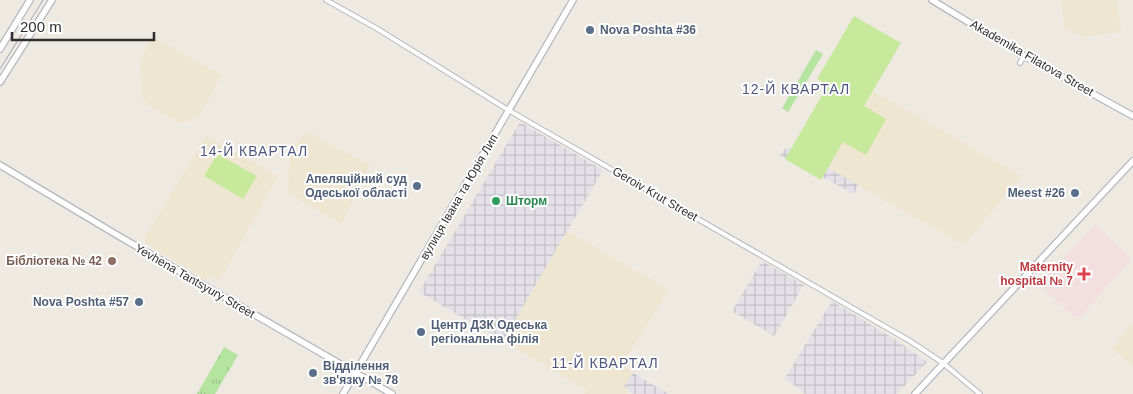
<svg xmlns="http://www.w3.org/2000/svg" width="1133" height="394" viewBox="0 0 1133 394" font-family="Helvetica,sans-serif">
<defs>
<pattern id="industrial-grid" width="8" height="8" patternUnits="userSpaceOnUse" patternTransform="scale(1.25)"><rect width="8" height="8" fill="#e3e1e7"/><path d="M0 4h8M4 0v8" fill="none" stroke="#c3c1c6"/></pattern>
<pattern id="park-tufts" width="24" height="20" patternUnits="userSpaceOnUse" patternTransform="scale(1.25)"><rect width="24" height="20" fill="#b5e3a0"/><path d="M3 7l-1-3M5 7V3M7 7l1-3M15 17l-1-3M17 17v-4M19 17l1-3" fill="none" stroke="#9cc38a"/></pattern>
</defs>
<rect width="100%" height="100%" fill="#eee9e1"/>
<path fill="url(#industrial-grid)" d="M520,122L603,170L503,341L419,292Z
M801,145L834,160L859,183L854,194L811,171H804L792,161L780,155L783,150Z
M762,261L804,285L774,336L732,311Z
M832,301L896,340L927,362L897,394H805L785,378Z
M633,373L669,394H633L624,387Z"/>
<path fill="#efe6d1" d="M1061,0H1116L1121,32L1082,37L1064,27Z
M152,39H156L222,75L200,114L183,124L147,105L142,96L140,60Z
M873,91L1021,176L964,245L828,168Z
M306,131L370,165L341,224L288,193L290,151Z
M206,136L278,176L220,280L209,275L206,280L143,241Z
M567,231L669,290L621,365L633,373L624,387L629,391L627,394H584L587,390L503,341Z
M1133,324V366L1112,348Z"/>
<path fill="#f4dfe0" d="M1095,225L1129,256L1130,261L1081,316L1074,317L1039,284Z"/>
<path fill="#b5e3a0" d="M816,50L823,54L788,112L782,108Z"/>
<path fill="url(#park-tufts)" d="M224,347L238,355L215,394H197Z"/>
<path fill="#c7e99c" d="M854,16L901,43L864,106L886,119L866,155L843,142L821,180L785,159L828,85L817,79Z
M217,154L257,176L243,199L204,176Z"/>
<g fill="none" stroke-linecap="round" stroke-linejoin="round">
<defs>
<path id="street" d="M326,0L376,28L510,111L910,341L943,363L980,394
M1020,63L1024,56"/>
<path id="secondary" d="M932,0L1024,56L1133,116
M0,49L30,0
M0,82L52,0
M0,165L117,235L392,394
M343,394L573,0
M915,394L1133,161"/>
</defs>
<use href="#street" stroke="#b4b7c0" stroke-width="6"/>
<use href="#secondary" stroke="#b4b7c0" stroke-width="8"/>
<use href="#street" stroke="#fff" stroke-width="4"/>
<use href="#secondary" stroke="#fff" stroke-width="5.5"/>
<path stroke="#a3a6b7" stroke-width="1" d="M0,69L43,0"/>
</g>
<g fill="#5c6f8a" stroke="#fff" stroke-width="2">
<circle cx="590" cy="30" r="5"/>
<circle cx="417" cy="186" r="5"/>
<circle cx="1075" cy="193" r="5"/>
<circle cx="139" cy="302" r="5"/>
<circle cx="421" cy="332" r="5"/>
<circle cx="313" cy="373" r="5"/>
</g>
<circle fill="#2e9e5b" stroke="#fff" stroke-width="2" cx="496" cy="201" r="5"/>
<circle fill="#8d6e63" stroke="#fff" stroke-width="2" cx="112" cy="261" r="5"/>
<path fill="#e0444e" stroke="#fff" stroke-width="2" d="M1081.5 266.5h5v5h5v5h-5v5h-5v-5h-5v-5h5z"/>
<g text-anchor="middle" stroke-width="4" stroke-linejoin="round" paint-order="stroke">
<g font-size="12" font-weight="bold" fill="#4e5e75" stroke="#fff" text-anchor="start">
<text x="600" y="34">Nova Poshta #36</text>
<text x="407" y="183" text-anchor="end">Апеляційний суд<tspan x="407" dy="14">Одеської області</tspan></text>
<text x="1065" y="197" text-anchor="end">Meest #26</text>
<text x="129" y="306" text-anchor="end">Nova Poshta #57</text>
<text x="431" y="329">Центр ДЗК Одеська<tspan x="431" dy="14">регіональна філія</tspan></text>
<text x="323" y="370">Відділення<tspan x="323" dy="14">зв'язку № 78</tspan></text>
</g>
<g font-size="12" fill="#2e2e2e" stroke="#fff">
<text transform="translate(1032 58) rotate(30)" y="4">Akademika Filatova Street</text>
<text transform="translate(655 194) rotate(30)" y="4">Geroiv Krut Street</text>
<text transform="translate(459 197) rotate(-60)" y="4">вулиця Івана та Юрія Лип</text>
<text transform="translate(195 281) rotate(30)" y="4">Yevhena Tantsyury Street</text>
</g>
<g font-size="12" font-weight="bold" fill="#27864d" stroke="#fff" text-anchor="start">
<text x="506" y="205">Шторм</text>
</g>
<g font-size="12" font-weight="bold" fill="#785e54" stroke="#fff" text-anchor="end">
<text x="102" y="265">Бібліотека № 42</text>
</g>
<g font-size="12" font-weight="bold" fill="#be3a42" stroke="#fff" text-anchor="end">
<text x="1073" y="271">Maternity<tspan x="1073" dy="14">hospital № 7</tspan></text>
</g>
<g font-size="14" letter-spacing="1" fill="#4e567e" stroke="#fff">
<text x="796" y="94">12-Й КВАРТАЛ</text>
<text x="254" y="156">14-Й КВАРТАЛ</text>
<text x="605" y="368">11-Й КВАРТАЛ</text>
</g>
</g>
<path d="M12 32v8h142v-8" fill="none" stroke="#2e2e2e" stroke-width="2.5"/>
<text x="20" y="32" font-size="15" fill="#2e2e2e" stroke="#ffffff" stroke-width="4" paint-order="stroke">200 m</text>
</svg>
